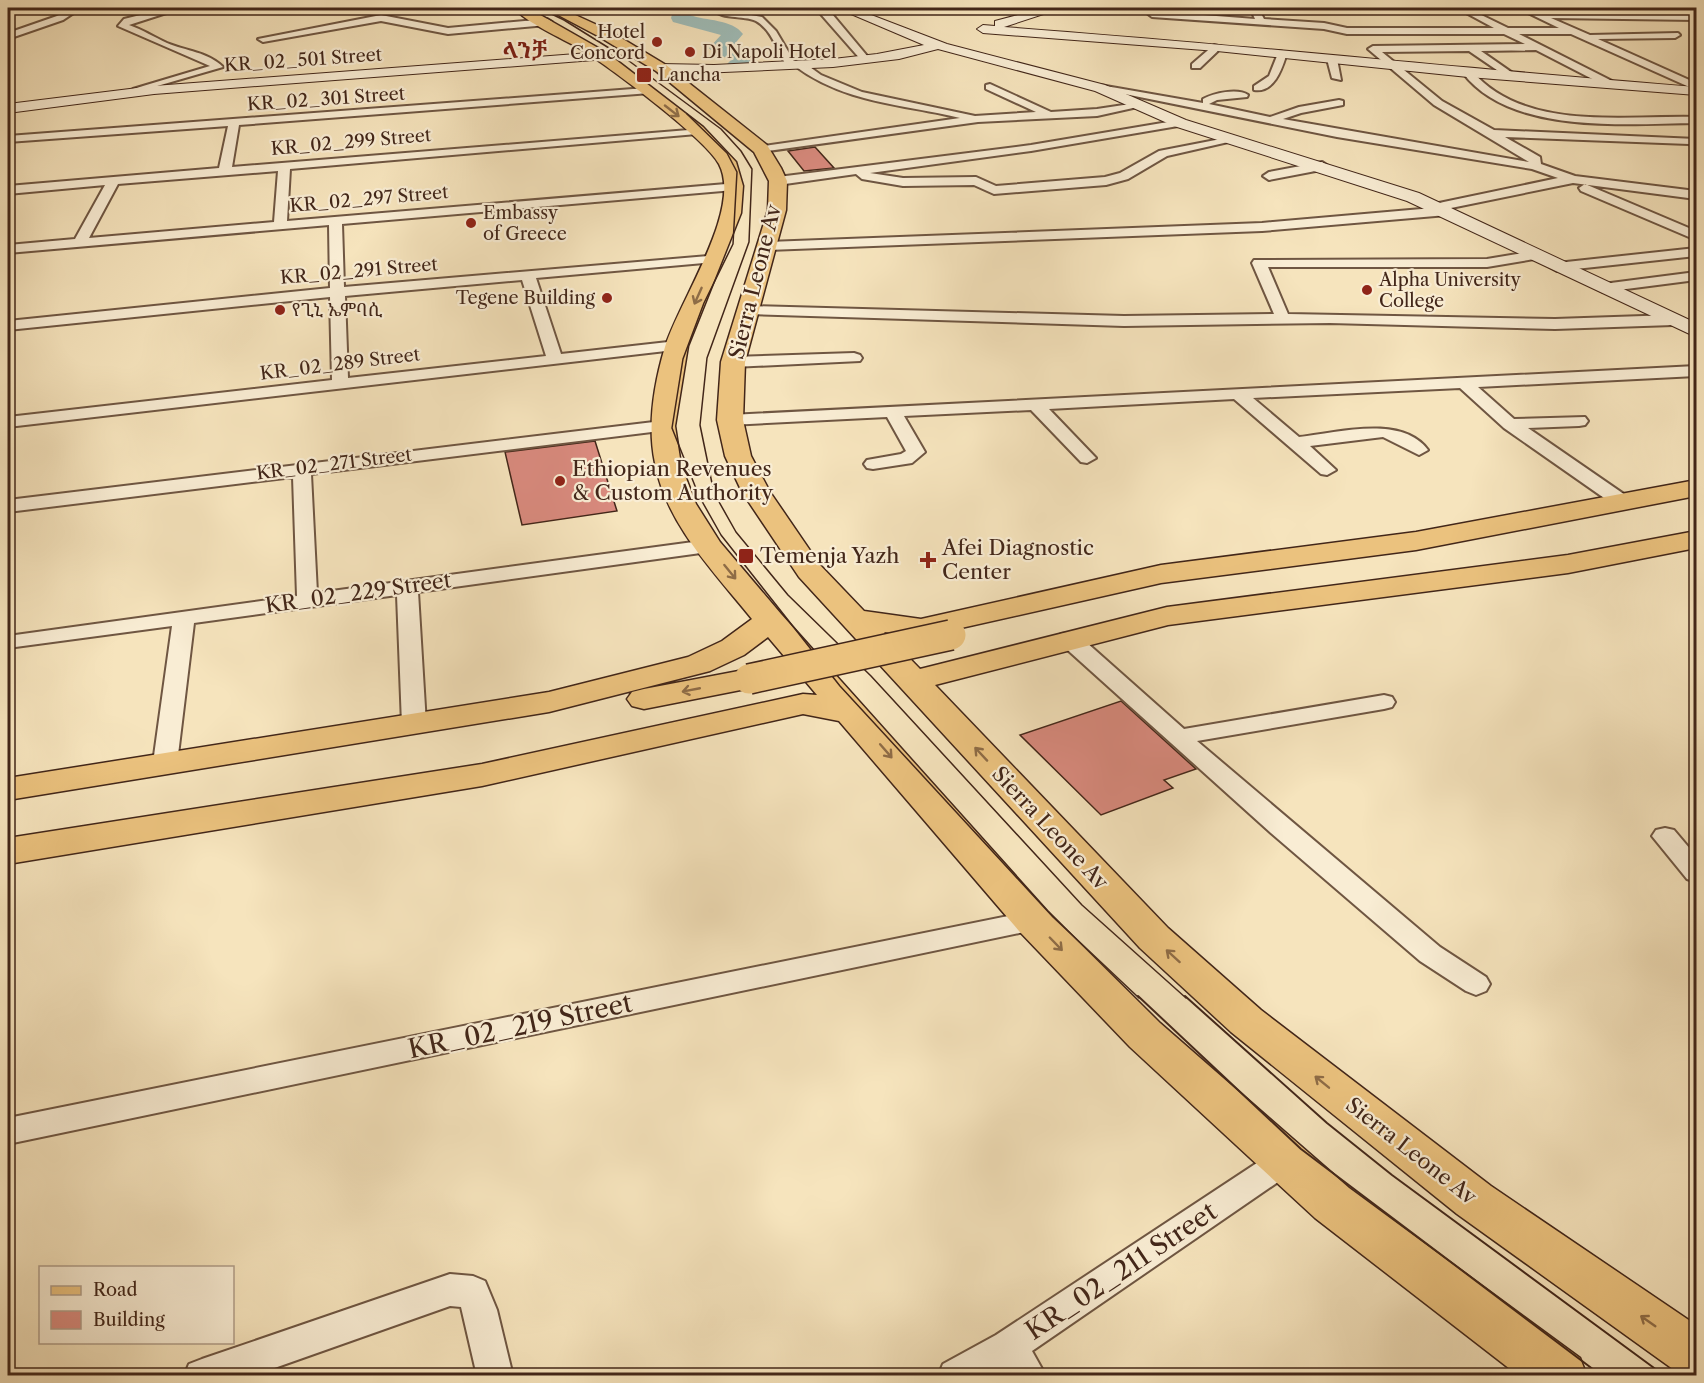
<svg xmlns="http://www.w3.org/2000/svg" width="1704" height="1383" viewBox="0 0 1704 1383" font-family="'Libre Caslon Text','Noto Serif Ethiopic',serif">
<rect width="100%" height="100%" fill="#f6e4bd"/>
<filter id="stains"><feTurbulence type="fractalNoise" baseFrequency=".00333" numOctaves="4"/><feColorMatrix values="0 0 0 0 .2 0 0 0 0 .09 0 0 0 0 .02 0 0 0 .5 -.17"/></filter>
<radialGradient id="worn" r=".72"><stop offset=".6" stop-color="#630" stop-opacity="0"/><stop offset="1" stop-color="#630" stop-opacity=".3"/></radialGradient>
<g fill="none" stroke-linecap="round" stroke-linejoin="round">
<path fill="#9fbdb9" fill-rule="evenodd" d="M674,8H692L690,15C706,21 732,19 743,34L732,47L747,50L756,59L744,68H730L727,64L732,59L715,55L709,48L721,35L673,22L671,18Z"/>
</g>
<path fill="#d98a7e" stroke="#422619" stroke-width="1.5" d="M815,147L834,168L804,171L788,151Z
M595,441L617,511L522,525L505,452Z
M1121,701L1196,769L1164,780L1173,788L1101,815L1020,735Z"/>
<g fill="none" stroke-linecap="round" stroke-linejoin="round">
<defs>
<path id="street" d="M72,8H81L63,20L8,39V33L57,16Z
M169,8H182L129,25C143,30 154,37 167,43C186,51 208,52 223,67L133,93V89L210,66L118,26L124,19Z
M319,8H331L327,11Z
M713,8L762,17L776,31L795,63L803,62L821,75L862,92L975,116L1036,112L986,89V85L990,84L1051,112L1097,109L1137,103L1142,106L1097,116L978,122L761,152L757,151V147L960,118C903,104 844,103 795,66L787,67C778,52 772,30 756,21C744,15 718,20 713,8Z
M819,8H827L868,57V61H862L819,12Z
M1250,8H1258L1264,19L1324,23L1347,28H1494L1457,8H1467L1508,28H1559L1518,8H1528L1543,14H1696V20L1551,18L1590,35L1678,33L1680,35L1675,38L1598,39L1696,83V90L1571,34H1519L1612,81V85H1604L1536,50L1481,51L1514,74L1515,76L1510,79L1469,51L1382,52L1442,101L1494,130L1696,139V149L1689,144L1505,137L1540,157L1541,164L1575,176L1696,191V199L1573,183L1451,208L1453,211L1447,215L1262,231L768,250L761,246L768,242L1262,223L1433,208L1434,204L1439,203L1558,178L1532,169L1337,137L1095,88L1100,85L1203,103V99C1214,93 1238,88 1248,95L1247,97L1217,100L1209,104L1270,117L1299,107L1339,100L1343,101V105L1301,113L1283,119L1529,162L1434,105L1368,49L1373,46L1525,44L1504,34H1347L1324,29L1152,17L1148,14L1152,11L1255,19Z
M1305,8H1340L1336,11L1308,12Z
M381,15L448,28L547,19L552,22L547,25L448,34L381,21L263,42L258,39Z
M1214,45L1222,47L1200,68H1192V64Z
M1279,51L1287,53C1282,68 1275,93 1254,90V86L1269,76Z
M1332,56L1337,59L1341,80L1332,78L1327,59Z
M1464,71H1472C1524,132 1624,115 1696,117V123C1626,124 1510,135 1463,73Z
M646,88L650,89V93L239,125L232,167L701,129L703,131L697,134L290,169L287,221L738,183L740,186L734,190L342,224L344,287L720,255V261L715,262L536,278L561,354L677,341L683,343L685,346L683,349L8,427V417L332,380L330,297L8,330V321L330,288L329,225L8,253V245L75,239L105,185L8,194V186L219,168L228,126L8,142V136ZM278,171L274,222L89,238L118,184ZM522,280L546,356L348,378L345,296Z
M1180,120L1186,123L1184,125L1031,151L870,173L903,178L976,177L996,186L1105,177L1120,173L1159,151L1231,137L1237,140L1167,156L1128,179L1106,185L994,194L974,185L903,186L862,179L856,174L778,185L772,181L778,177L1031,145Z
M1322,162L1328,166L1326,169L1269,180L1263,176L1269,172Z
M1585,184L1696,231V240L1581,191L1579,188Z
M1696,248V256L1557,271L1550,267L1557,263Z
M1535,251L1540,252V258L1487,267H1268L1288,314L1555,319L1673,315L1681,320L1673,325L1555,329L1330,323L1124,326L749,314L742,310L749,306L1124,316L1274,314L1252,263L1254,260L1487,259Z
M1696,272V280L1603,292L1596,288L1603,284Z
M854,353L860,355L862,358L860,361L733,367L725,362L733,357Z
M1696,366V376L1478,387L1514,419L1585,417L1588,421L1585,425L1579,426L1528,428L1631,499L1633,503L1631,507H1617L1504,428L1460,388L1253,398L1299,437C1336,433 1402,414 1428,450L1419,455L1383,437L1310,446L1336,470L1327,475L1321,474L1234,399L1049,409L1096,458L1087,463L1081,462L1031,410L904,416L925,452L912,463L873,469L867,468L864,464L867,460L901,454L906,451L887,417L730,425L721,420L730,415Z
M662,421L668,422L671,426L668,430L311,474L317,593L708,540L718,546L708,552L418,592L426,724L422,729H406L402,724L397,595L194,623L177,763L173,768L165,770L157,768L153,763L172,626L8,648V636L297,596L293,477L8,512V500Z
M1069,633L1077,634L1184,729L1384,695L1392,697L1395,702L1392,707L1384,709L1197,741L1440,947L1486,977L1490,984L1486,991L1476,995L1466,991L1420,961L1271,833L1061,644L1058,639L1061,634Z
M1665,828L1674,830L1696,856V882L1687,879L1652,836L1656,830Z
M1033,911L1043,914L1047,921L1043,928L8,1144V1118Z
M1283,1149L1294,1153L1299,1162L1294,1171L1032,1351L1046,1376H1007L1003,1369L991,1376H938L943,1364L996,1335L1272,1153Z
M450,1274L473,1276L485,1281L497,1310L513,1376H477L461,1307L450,1306L252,1376H184L189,1364L202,1359Z"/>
<path id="secondary" d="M837,8H853L947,44L1105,85L1186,120L1419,193L1696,323V337L1407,201L1174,126L1095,91L938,49L899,59L833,67L701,73L661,72L654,68L661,64L714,65L833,59L877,54L924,45Z
M1044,8H1062L1004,27C1235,44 1465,69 1696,87V95L1468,77L1217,51L983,33L977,29L983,25L995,26V21Z
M602,52L609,56L607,59L154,94L8,113V104L154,86Z"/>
<path id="primary" d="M514,8H528L607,53L703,127L736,162L743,186L741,213L688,346L675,426L681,465L696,504L720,542L781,614L1047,911L1160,1023L1349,1188L1580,1358L1587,1376H1519L1315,1218L1130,1047L1019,931L839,721L803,714L482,786L8,864V838L482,764L803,694L817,695L768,637L744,655L710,671L549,712L8,800V778L549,692L688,657L722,641L752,619C715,573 666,524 655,463C647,425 654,384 665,347C679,301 743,209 719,164C705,138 607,65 579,48C561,38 527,23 514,8Z
M545,8H560L608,30L666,65L767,145L781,168L787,181L786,210L745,362L743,420L751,456L770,492L820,565L864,611L921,619L1161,565L1416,532L1696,480V496L1416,550L1161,583L921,637L884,632L920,669L1167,607L1568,555L1696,531V548L1568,573L1168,625L935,685L1168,928L1261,1010L1491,1186L1696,1325V1376L1677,1372L1457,1214L1231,1032L1140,948L799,577L742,492L725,456L717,420L721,362L768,210L769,181L754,152L656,71L598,36Z
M749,669L761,672L765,679L761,686L644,709L632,706L627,699L632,692L644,689Z"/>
</defs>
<use href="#street" stroke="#6f5642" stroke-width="4"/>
<use href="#secondary" stroke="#422619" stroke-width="2"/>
<use href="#primary" stroke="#422619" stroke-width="3"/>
<use href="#street" fill="#f9edd4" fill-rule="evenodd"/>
<use href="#secondary" fill="#f9edd4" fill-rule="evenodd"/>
<use href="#primary" fill="#ebc27e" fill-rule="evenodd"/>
<path stroke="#422619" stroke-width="1.5" d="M539,8L564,20L625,58L721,129L741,151L752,169L749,242L707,358L700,425L714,493L736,532L788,595L871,676L1082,905L1186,998
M687,114L727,153L737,172L733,244L704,303L683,359L672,428L699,496L721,535L840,686L1053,917L1139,998"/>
<path stroke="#422619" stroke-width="2" d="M1138,996L1301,1149L1602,1376
M1185,996L1327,1123L1392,1175L1665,1376"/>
<defs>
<path id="primary-bridge" d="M749,679L951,635"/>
</defs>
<use href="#primary-bridge" stroke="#422619" stroke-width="32" stroke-linecap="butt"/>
<use href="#primary-bridge" stroke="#ebc27e" stroke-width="29"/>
</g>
<defs><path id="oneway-shaft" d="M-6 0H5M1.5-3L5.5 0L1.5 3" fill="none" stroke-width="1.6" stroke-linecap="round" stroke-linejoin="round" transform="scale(1.5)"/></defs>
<g stroke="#8e6c46">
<use href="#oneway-shaft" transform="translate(672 111) rotate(38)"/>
<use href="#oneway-shaft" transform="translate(698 296) rotate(114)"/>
<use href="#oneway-shaft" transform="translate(730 572) rotate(51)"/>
<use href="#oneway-shaft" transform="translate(691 690) rotate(169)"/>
<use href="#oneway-shaft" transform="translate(886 751) rotate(49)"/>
<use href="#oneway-shaft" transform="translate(981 754) rotate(-133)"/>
<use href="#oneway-shaft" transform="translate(1056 944) rotate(46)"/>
<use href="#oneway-shaft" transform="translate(1173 956) rotate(-138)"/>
<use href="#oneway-shaft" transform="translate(1322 1082) rotate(-141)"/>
<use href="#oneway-shaft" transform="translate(1648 1321) rotate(-145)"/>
</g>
<g fill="#8f2418" stroke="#f9edd4" stroke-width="2">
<circle cx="657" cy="42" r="6"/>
<circle cx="690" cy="52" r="6"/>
<rect x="636" y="67" width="16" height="16" rx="3"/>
<circle cx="471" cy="223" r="6"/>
<circle cx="1367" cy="290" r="6"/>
<circle cx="607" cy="298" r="6"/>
<circle cx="280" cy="310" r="6"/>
<circle cx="560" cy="481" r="6"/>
<rect x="738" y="548" width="16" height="16" rx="3"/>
<path d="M925 551h6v6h6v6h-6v6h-6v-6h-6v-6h6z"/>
</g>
<g text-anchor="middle" stroke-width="4.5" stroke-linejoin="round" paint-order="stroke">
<g font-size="18" fill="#422619" stroke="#f9edd4" text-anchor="start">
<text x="645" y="38" text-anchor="end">Hotel<tspan x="645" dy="21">Concord</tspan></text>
<text x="702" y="58">Di Napoli Hotel</text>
<text x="658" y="81">Lancha</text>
<text x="483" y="219">Embassy<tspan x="483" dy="21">of Greece</tspan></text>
<text x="1379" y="286">Alpha University<tspan x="1379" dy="21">College</tspan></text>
<text x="595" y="304" text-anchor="end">Tegene Building</text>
<text x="292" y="316">የጊኒ ኤምባሲ</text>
</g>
<g font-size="18" fill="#422619" stroke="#f9edd4">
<text transform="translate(303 60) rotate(-4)" y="6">KR_02_501 Street</text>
<text transform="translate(326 99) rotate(-4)" y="6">KR_02_301 Street</text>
<text transform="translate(351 142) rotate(-5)" y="6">KR_02_299 Street</text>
<text transform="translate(369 199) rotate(-5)" y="6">KR_02_297 Street</text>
<text transform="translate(359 271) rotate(-5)" y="6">KR_02_291 Street</text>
<text transform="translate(340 364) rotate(-7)" y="6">KR_02_289 Street</text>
<text transform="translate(334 464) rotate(-7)" y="6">KR_02_271 Street</text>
</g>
<g font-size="21" fill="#422619" stroke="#f9edd4">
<text transform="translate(755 282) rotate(-76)" y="7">Sierra Leone Av</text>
<text transform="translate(358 593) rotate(-8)" y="7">KR_02_229 Street</text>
<text transform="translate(1050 828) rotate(47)" y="7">Sierra Leone Av</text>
<text transform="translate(1411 1151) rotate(38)" y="7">Sierra Leone Av</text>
</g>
<g font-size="21" fill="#422619" stroke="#f9edd4" text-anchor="start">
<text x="572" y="476">Ethiopian Revenues<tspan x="572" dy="24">&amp; Custom Authority</tspan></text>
<text x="942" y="555">Afei Diagnostic<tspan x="942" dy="24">Center</tspan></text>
<text x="760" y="563">Temenja Yazh</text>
</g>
<g font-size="22" font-weight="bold" fill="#7a1f14" stroke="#f9edd4">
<text x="525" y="58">ላንቻ</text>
</g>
<g font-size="26" fill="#422619" stroke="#f9edd4">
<text transform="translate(520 1026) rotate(-12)" y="9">KR_02_219 Street</text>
<text transform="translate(1121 1271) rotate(-34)" y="9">KR_02_211 Street</text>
</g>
</g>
<rect width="1704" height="1383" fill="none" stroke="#f6e4bd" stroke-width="30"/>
<rect x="9" y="9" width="1686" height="1365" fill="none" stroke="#422619" stroke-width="3"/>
<rect x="15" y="15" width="1674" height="1353" fill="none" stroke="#422619" stroke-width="1.5"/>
<rect x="39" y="1266" width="195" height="78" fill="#f9edd4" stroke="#b09d89" stroke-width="1.5"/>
<rect x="51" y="1286" width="30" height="9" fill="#ebc27e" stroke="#b09d89" stroke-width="1.5"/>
<text x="93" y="1296" font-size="18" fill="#422619">Road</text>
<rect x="51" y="1311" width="30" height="18" fill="#d98a7e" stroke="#b09d89" stroke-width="1.5"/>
<text x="93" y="1326" font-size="18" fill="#422619">Building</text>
<rect width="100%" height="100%" filter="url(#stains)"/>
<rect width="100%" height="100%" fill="url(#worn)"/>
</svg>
